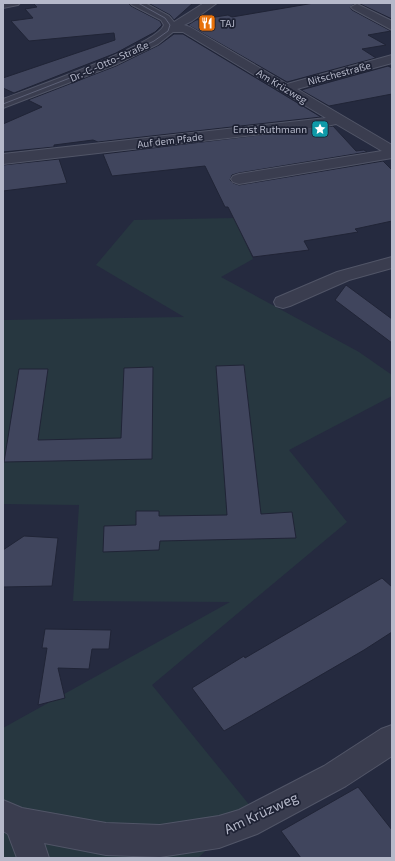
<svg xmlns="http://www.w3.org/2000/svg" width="395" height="861" viewBox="0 0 395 861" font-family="'Exo 2',sans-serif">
<rect width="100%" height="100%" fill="#252a3f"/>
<path fill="#273740" d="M234,218L253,259L221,277L359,352L392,375V396L289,450L347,522L152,685L251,807L198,858H3V728L230,602L73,601L79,505L3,504V320L184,317L96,265L134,220Z"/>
<path fill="#40455d" stroke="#202436" d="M33,3H128L131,6L160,21L162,25L155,32L116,53L14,93L3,88V78L115,40L114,33L29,41L11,21L33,18L25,9L37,7Z
M148,3H193L174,20L170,15Z
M314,3H356L350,7L352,10L391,31L368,35L386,45L362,49L376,58L287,82L188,25L196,20L228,15L232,17Z
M358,3H392V19Z
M174,34H183L321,117L98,142L93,140L54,145V147L3,152V124L42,107L28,100L116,66L159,45Z
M388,66L392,68V94L329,106L301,90Z
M333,126L356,151L364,150L367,152L239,173L232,175L230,180L233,183L239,185L383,161L392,170V221L355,229L358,232L304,241L309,250L253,257L228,207H225L205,166L112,176L103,154Z
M59,159L67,183L3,191V165Z
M346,285L392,319V343L335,300Z
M244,365L261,514L292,512L296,538L160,541L159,550L103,552L104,526L136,525V511H159V516L227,515L216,366Z
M153,367L152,459L4,462L19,369H48L38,440L121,438L124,368Z
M24,536L58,538L52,586L3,587V550Z
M382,578L392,587V632L364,650L252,715L224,731L192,688L244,656L245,658Z
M45,629L111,630L109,649H92L89,669L58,668L65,698L38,705L47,648H42Z
M358,787L392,830V858H301L281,831Z"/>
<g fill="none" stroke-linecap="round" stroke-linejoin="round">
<defs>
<path id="minor" d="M3,3H20L18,5L3,8Z
M130,3H145L169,16L174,22L204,3H217L192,21L184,25L190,27L287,84L392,55V63L297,89L392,145V158L239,184L233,182L231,179L233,176L239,174L382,151L336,124L322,127L3,164V154L326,118L183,32H173L158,44L115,65L3,108V99C29,89 157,45 164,25L161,20L132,5Z
M357,4L392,21V30L353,9L351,7Z
M392,257V268L349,280L290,306L283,308L276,306L274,302L276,298L337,272Z
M392,725V756L346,786L257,834L219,848L160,857L106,855L44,843L49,858H17L8,834L3,831V800L22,808L106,823L160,825L219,816L239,810L324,766L381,729Z"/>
</defs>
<use href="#minor" stroke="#515567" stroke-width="2"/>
<use href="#minor" fill="#3a3d4f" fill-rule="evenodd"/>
<path stroke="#5c6076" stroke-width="1" d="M3,104L111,62L154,41L168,31L170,25L165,18L138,3"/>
</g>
<defs>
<symbol id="restaurant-square" viewBox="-11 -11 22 22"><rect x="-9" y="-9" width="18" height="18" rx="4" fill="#e8710a" stroke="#1e2234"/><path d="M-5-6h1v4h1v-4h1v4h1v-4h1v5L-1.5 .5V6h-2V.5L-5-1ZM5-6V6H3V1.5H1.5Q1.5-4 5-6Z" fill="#fff"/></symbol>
<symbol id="sight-square" viewBox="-11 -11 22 22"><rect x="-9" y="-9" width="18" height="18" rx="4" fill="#0f9aa8" stroke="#1e2234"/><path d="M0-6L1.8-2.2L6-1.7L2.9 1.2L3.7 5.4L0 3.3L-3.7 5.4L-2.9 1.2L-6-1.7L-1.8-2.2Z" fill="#fff"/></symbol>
</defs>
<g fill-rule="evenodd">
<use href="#restaurant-square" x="197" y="13" width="20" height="20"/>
<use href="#sight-square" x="310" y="119" width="20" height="20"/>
</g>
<g text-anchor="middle" stroke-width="3.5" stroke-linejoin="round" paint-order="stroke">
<g font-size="10" fill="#b6b9ca" stroke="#1e2234" text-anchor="start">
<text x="220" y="27">TAJ</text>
<text x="307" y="133" text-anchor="end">Ernst Ruthmann</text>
</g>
<g font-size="10" fill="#b6b9ca" stroke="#1e2234">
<text transform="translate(109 61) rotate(-24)" y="4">Dr.-C.-Otto-Straße</text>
<text transform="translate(339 73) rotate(-15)" y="4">Nitschestraße</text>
<text transform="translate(282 86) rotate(31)" y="4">Am Krüzweg</text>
<text transform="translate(170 140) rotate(-7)" y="4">Auf dem Pfade</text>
</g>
<g font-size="14" fill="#b6b9ca" stroke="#1e2234">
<text transform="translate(261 813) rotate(-25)" y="5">Am Krüzweg</text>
</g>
</g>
<rect width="395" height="861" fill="none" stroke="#b6b9ca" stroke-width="8"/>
</svg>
